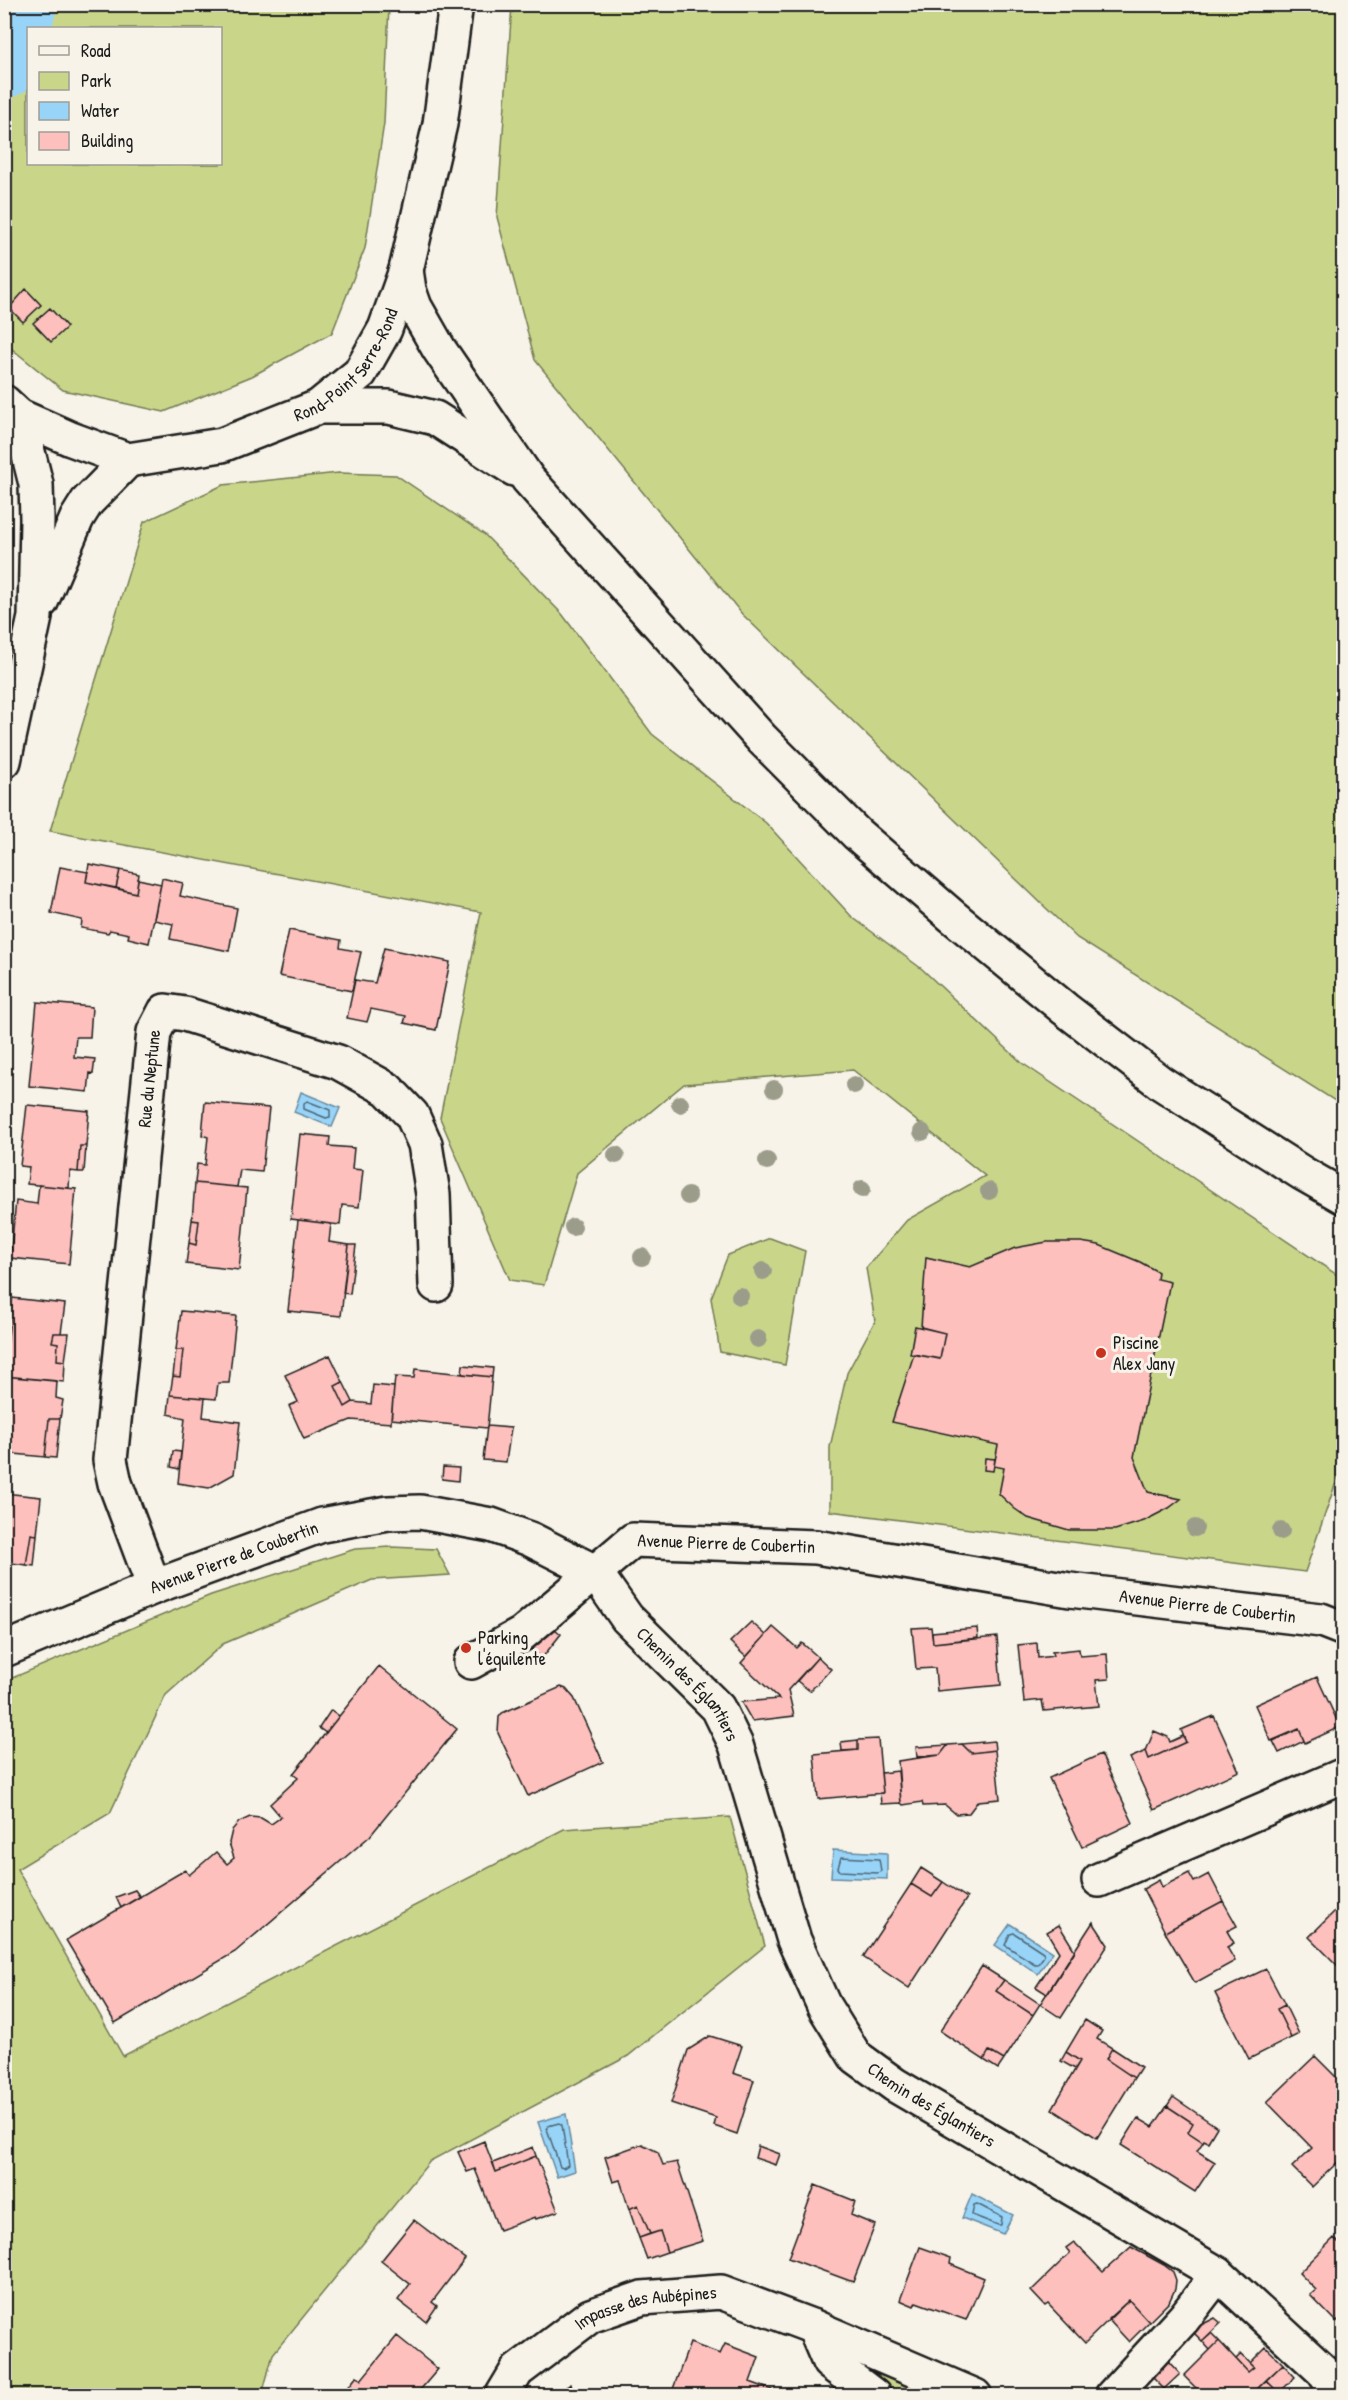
<svg xmlns="http://www.w3.org/2000/svg" width="1348" height="2400" viewBox="0 0 1348 2400" font-family="'Patrick Hand',sans-serif">
<rect width="100%" height="100%" fill="#f7f3e8"/>
<filter id="ink" filterUnits="userSpaceOnUse"><feTurbulence type="fractalNoise" baseFrequency=".0167" numOctaves="2"/><feDisplacementMap in="SourceGraphic" scale="12" xChannelSelector="R" yChannelSelector="G"/><feConvolveMatrix kernelMatrix="1 2 1 2 8 2 1 2 1" color-interpolation-filters="sRGB"/></filter>
<g filter="url(#ink)">
<path fill="#c9d68a" stroke="#727953" stroke-width="1.5" fill-rule="evenodd" d="M5,5H389L384,123L365,248L332,333L252,376L164,412L63,390L7,345L5,343ZM28,28H220V164H28Z
M512,5H1343V1106L1077,938L742,614L535,360L497,217Z
M339,473L396,475L485,535L562,614L652,734L766,823L852,917L922,969L1022,1063L1343,1279V1462L1305,1572L830,1511V1447L847,1373L875,1321L866,1268L907,1220L985,1176L853,1070L684,1084L577,1173L544,1285L510,1280L440,1118L481,912L50,831L144,522L223,485Z
M770,1238L805,1251L785,1365L720,1352L711,1298L728,1255Z
M391,1547L436,1549L450,1575L372,1580L223,1644L166,1695L110,1813L17,1869L123,2056L564,1829L730,1817L765,1946L628,2056L430,2161L273,2354L262,2395H5V1683L7,1680L211,1595L355,1549Z
M847,2349L948,2395H899L883,2386Z"/>
<path fill="#98d4f8" stroke="#668aa0" stroke-width="1.5" d="M301,1092L340,1108L332,1127L294,1112Z
M833,1850L887,1853V1879L831,1877Z
M1010,1924L1053,1952L1038,1974L995,1945Z
M566,2114L575,2171L557,2177L538,2122Z
M972,2194L1013,2215L1003,2234L962,2218Z"/>
<g fill="none" stroke-linecap="round" stroke-linejoin="round">
<path stroke="#4e6674" stroke-width="1.5" d="M307,1101L330,1110V1117L326,1118L304,1109V1103Z
M841,1857L879,1859L881,1871L878,1873L840,1871L838,1868Z
M1014,1933L1043,1952L1044,1956L1038,1964H1035L1005,1945L1010,1934Z
M559,2123L562,2125L568,2165L563,2168L560,2167L547,2129L548,2126Z
M977,2204L1002,2217L1001,2225H998L972,2215L974,2205Z"/>
<path stroke="#98d4f8" stroke-width="72" d="M4,62L21,4"/>
</g>
<path fill="#fdc0bd" stroke="#1c1c1c" stroke-width="1.5" d="M26,289L41,305L23,322L9,308Z
M50,308L67,327L51,342L33,323Z
M89,864L120,870L116,888L86,882Z
M60,867L88,872L86,882L136,893L138,879L161,884L149,943L128,938L129,934L110,930L108,933L81,928L82,920L51,913Z
M120,870L139,874L136,893L116,888Z
M162,878L183,883L180,896L237,908L229,951L170,939L173,924L154,920Z
M289,930L341,940L340,948L361,952L352,991L279,976Z
M384,948L450,962L436,1030L404,1023L406,1016L371,1009L367,1022L347,1018L355,980L375,983Z
M37,1002L92,1007L90,1037H76L74,1057L95,1059L93,1074L90,1073L88,1092L29,1086Z
M205,1102L269,1108L262,1172L240,1170L237,1187L195,1183L197,1164L205,1165L208,1137L202,1135Z
M27,1105L89,1111L86,1146H80L78,1172L70,1171L69,1188L27,1184L29,1167L20,1166Z
M300,1134L330,1137L329,1146L354,1148L352,1169L363,1170L359,1207L342,1205L340,1225L291,1219Z
M80,1146H86L84,1172H78Z
M195,1183L247,1188L239,1270L186,1264L189,1243L196,1245L199,1221L192,1220Z
M39,1185L76,1189L69,1264L10,1258L16,1201L37,1204Z
M192,1220L199,1221L196,1245L189,1243Z
M298,1220L331,1224L329,1242L349,1245L341,1316L288,1311Z
M1047,1242H1081L1099,1245L1140,1262L1158,1272L1157,1279L1170,1282L1134,1457L1148,1492L1181,1499L1169,1508L1144,1521L1115,1530H1069L1028,1518L1015,1509L999,1494L1004,1468L994,1466L998,1445L892,1422L914,1354L940,1359L945,1333L921,1327L926,1257L970,1267L1015,1248Z
M349,1245H356L350,1294L343,1293Z
M12,1298L65,1304L61,1333H54L52,1342L58,1343L57,1360L65,1361L64,1382L4,1376Z
M181,1311L236,1316L229,1383H218L216,1399L170,1395L173,1376L180,1377L183,1350H176Z
M915,1326L945,1333L940,1359L910,1354Z
M54,1333H69L65,1361L57,1360L58,1343L52,1342Z
M176,1350H183L180,1377L173,1376Z
M330,1355L343,1382L335,1386L345,1407L353,1402L371,1404L373,1385L394,1387L391,1423L351,1420L304,1439L289,1406L298,1402L285,1375Z
M463,1365L493,1368L492,1377L462,1374Z
M415,1369L492,1377L487,1428L391,1419L395,1377L414,1378Z
M4,1376L57,1381L56,1398L63,1400L60,1419H49L45,1457L4,1453Z
M343,1382L353,1402L345,1407L335,1386Z
M170,1395L205,1398L203,1417L240,1422L234,1474L209,1488L178,1483L185,1418L168,1414Z
M49,1419H60L56,1458L45,1457Z
M487,1426L511,1428L506,1462L483,1460Z
M173,1451L181,1452L179,1469L171,1467Z
M985,1458L995,1459L993,1471L984,1470Z
M443,1467L459,1468L458,1481L442,1479Z
M4,1493L41,1497L37,1535L31,1534L26,1565L4,1562Z
M31,1534L37,1535L34,1566L26,1565Z
M751,1622L766,1635L746,1657L730,1642Z
M550,1625L561,1634L542,1658L532,1650Z
M773,1627L797,1648L802,1643L818,1657L788,1690L794,1716L752,1721L741,1702L779,1699L741,1663Z
M931,1627L933,1643L997,1637L1001,1685L937,1691L935,1668L916,1669L912,1628Z
M977,1628L978,1638L933,1643L932,1632Z
M1037,1643L1038,1658L1053,1656L1052,1652L1079,1649L1080,1656L1107,1654L1109,1679L1096,1680L1099,1706L1044,1711L1042,1700L1024,1702L1018,1645Z
M818,1657L831,1669L810,1691L797,1681Z
M379,1666L457,1729L370,1836L235,1952L115,2023L66,1940L185,1870L189,1875L216,1852L227,1864L234,1858L229,1843L232,1830L239,1822L250,1817L261,1818L271,1824L281,1817L270,1804L298,1778L293,1774Z
M1317,1677L1340,1727L1305,1743L1299,1729L1271,1741L1255,1705Z
M561,1687L566,1689L574,1698L603,1762L528,1796L498,1733L499,1717L502,1713Z
M331,1710L339,1716L326,1733L319,1728Z
M1214,1716L1239,1771L1154,1810L1130,1758L1146,1751L1149,1759L1186,1742L1181,1730Z
M1299,1729L1304,1741L1279,1753L1273,1741Z
M1154,1731L1168,1737L1170,1742L1183,1736L1186,1742L1149,1759L1146,1751Z
M878,1739L883,1793L818,1799L814,1754L858,1750V1740Z
M858,1740V1750L842,1751L841,1742Z
M994,1741L995,1750L971,1753L962,1744Z
M962,1744L971,1753L995,1750L1000,1799L978,1801L969,1813L956,1814L945,1805L923,1806L922,1802L903,1805L901,1803L898,1761L940,1755L948,1745Z
M948,1745L940,1755L917,1757L916,1747Z
M1101,1754L1133,1823L1082,1847L1049,1778Z
M898,1771L901,1803L881,1804L880,1793H883L881,1773Z
M921,1868L943,1882L932,1897L911,1884Z
M1189,1873L1194,1882L1209,1874L1223,1901L1165,1932L1143,1889L1159,1880L1162,1887Z
M943,1882L967,1898L909,1988L863,1957L911,1884L932,1897Z
M135,1890L140,1897L121,1908L116,1897Z
M1223,1901L1237,1926L1227,1931L1234,1943L1227,1947L1235,1961L1195,1983L1165,1932Z
M1344,1902V1972L1309,1937Z
M1093,1922L1108,1945L1061,2018L1040,2004Z
M1059,1925L1075,1951L1047,1994L1036,1987L1059,1952L1047,1932Z
M982,1966L1004,1980L996,1991L1033,2015L1004,2060L989,2051L984,2060L940,2031Z
M1266,1969L1285,2005L1277,2009L1291,2038L1249,2059L1215,1993Z
M1004,1980L1040,2004L1033,2015L996,1991Z
M1285,2005L1299,2034L1291,2038L1277,2009Z
M1085,2020L1102,2031L1097,2039L1112,2048L1106,2059L1134,2078L1097,2138L1052,2109L1080,2061L1066,2052Z
M710,2036L742,2046L733,2073L754,2080L737,2134L714,2126L716,2118L671,2103L688,2050Z
M1112,2048L1141,2067L1134,2078L1106,2059Z
M989,2051L1004,2060L998,2069L984,2060Z
M1066,2052L1080,2061L1075,2069L1061,2061Z
M1315,2056L1344,2085V2094L1338,2099L1344,2105V2156L1312,2187L1292,2167L1312,2148L1267,2102Z
M1173,2097L1217,2127L1208,2142L1204,2140L1203,2142L1188,2132L1193,2123L1167,2106Z
M1167,2106L1193,2123L1188,2132L1203,2142L1197,2151L1215,2162L1195,2192L1121,2145L1138,2118L1153,2127Z
M484,2141L496,2172L536,2156L558,2211L536,2219L535,2217L499,2230L475,2169L467,2172L458,2152Z
M642,2144L658,2152L663,2165L677,2162L703,2241L667,2252L660,2231L650,2234L638,2205L629,2209L620,2180L613,2182L605,2157Z
M758,2146L780,2154L776,2165L755,2158Z
M533,2147L536,2156L496,2172L493,2163Z
M815,2185L855,2201L851,2215L875,2225L853,2282L788,2258Z
M638,2205L650,2234L639,2238L629,2209Z
M414,2220L465,2259L432,2302L437,2306L426,2322L398,2300L410,2284L381,2261Z
M660,2231L667,2252L647,2259L639,2238Z
M1334,2238L1344,2248V2315L1336,2322L1310,2295L1316,2290L1299,2273Z
M1074,2242L1103,2272L1131,2247L1164,2265L1173,2272L1176,2280L1175,2289L1169,2302L1149,2322L1129,2300L1085,2343L1048,2304L1045,2306L1031,2291L1070,2253L1066,2248Z
M920,2247L951,2258L950,2264L984,2278L966,2320L916,2302L914,2306L900,2300Z
M1129,2300L1149,2322L1129,2342L1108,2319Z
M1215,2318L1221,2323L1202,2341L1193,2332L1201,2325Z
M1211,2333L1219,2341L1210,2350L1202,2341Z
M397,2336L438,2369L415,2396H352L346,2390L357,2376L361,2380Z
M1219,2341L1248,2372L1254,2367L1250,2363L1266,2347L1283,2364L1250,2396H1204L1184,2376Z
M690,2343L720,2354L725,2344L759,2357L750,2382L772,2390L770,2396H689L673,2389Z
M1241,2354L1254,2367L1248,2372L1236,2359Z
M1166,2359L1180,2374L1164,2389L1150,2375Z
M1283,2364L1295,2377L1279,2393L1266,2380Z
M1266,2380L1279,2393L1277,2396H1250Z
M571,2384L577,2396H551Z"/>
<g fill="none" stroke-linecap="round" stroke-linejoin="round">
<defs>
<g id="minor">
<path id="s1" d="M154,1587L115,1483L110,1460L154,1032L165,1011L185,1014L338,1062L387,1089L412,1115L425,1144L433,1194L436,1285"/>
<path id="s2" d="M4,1650L154,1587L322,1525L388,1513L420,1512L491,1525L530,1539L595,1572L627,1618L718,1708L736,1745L794,1940L824,2006L855,2056L895,2085L1218,2274L1323,2371L1340,2396"/>
<path id="s3" d="M471,1662L522,1634L633,1540L816,1547L1070,1590L1321,1620L1344,1629"/>
<path d="M1099,1880L1344,1775"/>
<path d="M814,2327L829,2362L874,2396"/>
<path id="s4" d="M502,2396L517,2371L590,2316L642,2298L721,2292L814,2327L975,2396"/>
<path d="M1112,2396L1184,2318L1218,2274"/>
</g>
<g id="major">
<path d="M406,270L409,290L415,307L439,349L528,479L762,739L857,834L952,916L1065,1009L1161,1083L1302,1173L1344,1197"/>
<path id="s5" d="M4,402L19,416L71,439L128,460L222,445L318,407L360,373L385,329L406,270L440,124L456,4"/>
<path d="M318,407H389L435,418L514,469"/>
<path d="M41,602L77,518L87,502L128,460"/>
<path d="M4,761L35,617L37,519L36,484L19,416"/>
</g>
</defs>
<use href="#minor" stroke="#1c1c1c" stroke-width="38"/>
<use href="#major" stroke="#1c1c1c" stroke-width="38"/>
<use href="#minor" stroke="#f7f3e8" stroke-width="33"/>
<use href="#major" stroke="#f7f3e8" stroke-width="33"/>
</g>
<g fill="#9b9c8a">
<circle cx="854" cy="1085" r="9"/>
<circle cx="774" cy="1089" r="9"/>
<circle cx="680" cy="1104" r="9"/>
<circle cx="922" cy="1132" r="9"/>
<circle cx="616" cy="1155" r="9"/>
<circle cx="767" cy="1161" r="9"/>
<circle cx="862" cy="1189" r="9"/>
<circle cx="989" cy="1191" r="9"/>
<circle cx="688" cy="1196" r="9"/>
<circle cx="573" cy="1227" r="9"/>
<circle cx="642" cy="1257" r="9"/>
<circle cx="763" cy="1271" r="9"/>
<circle cx="740" cy="1296" r="9"/>
<circle cx="758" cy="1339" r="9"/>
<circle cx="1195" cy="1528" r="9"/>
<circle cx="1281" cy="1531" r="9"/>
</g>
</g>
<g fill="#c8321e" stroke="#f7f3e8" stroke-width="2">
<circle cx="1101" cy="1353" r="6"/>
<circle cx="466" cy="1648" r="6"/>
</g>
<g text-anchor="middle" stroke-width="6" stroke-linejoin="round" paint-order="stroke">
<g font-size="18" fill="#1c1c1c" stroke="#f7f3e8">
<text dy="6" stroke="none"><textPath href="#s5" startOffset="387">Rond-Point Serre-Rond</textPath></text>
<text dy="6" stroke="none"><textPath href="#s1" startOffset="518">Rue du Neptune</textPath></text>
<text dy="6" stroke="none"><textPath href="#s3" startOffset="297">Avenue Pierre de Coubertin</textPath></text>
<text dy="6" stroke="none"><textPath href="#s2" startOffset="248">Avenue Pierre de Coubertin</textPath></text>
<text dy="6" stroke="none"><textPath href="#s3" startOffset="783">Avenue Pierre de Coubertin</textPath></text>
<text dy="6" stroke="none"><textPath href="#s2" startOffset="774">Chemin des Églantiers</textPath></text>
<text dy="6" stroke="none"><textPath href="#s2" startOffset="1278">Chemin des Églantiers</textPath></text>
<text dy="6" stroke="none"><textPath href="#s4" startOffset="177">Impasse des Aubépines</textPath></text>
</g>
<g font-size="18" fill="#1c1c1c" stroke="#f7f3e8" text-anchor="start">
<text x="1113" y="1349">Piscine<tspan x="1113" dy="21">Alex Jany</tspan></text>
<text x="478" y="1644">Parking<tspan x="478" dy="21">l'équilente</tspan></text>
</g>
</g>
<rect width="1348" height="2400" fill="none" stroke="#f7f3e8" stroke-width="24"/>
<rect x="12" y="12" width="1324" height="2376" fill="none" stroke="#1c1c1c" stroke-width="2" filter="url(#ink)"/>
<rect x="27" y="27" width="195" height="138" fill="#f7f3e8" stroke="#9f9d96" stroke-width="1.5"/>
<rect x="39" y="46" width="30" height="9" fill="#f7f3e8" stroke="#9f9d96" stroke-width="1.5"/>
<text x="81" y="57" font-size="18" fill="#1c1c1c">Road</text>
<rect x="39" y="72" width="30" height="18" fill="#c9d68a" stroke="#9f9d96" stroke-width="1.5"/>
<text x="81" y="87" font-size="18" fill="#1c1c1c">Park</text>
<rect x="39" y="102" width="30" height="18" fill="#98d4f8" stroke="#9f9d96" stroke-width="1.5"/>
<text x="81" y="117" font-size="18" fill="#1c1c1c">Water</text>
<rect x="39" y="132" width="30" height="18" fill="#fdc0bd" stroke="#9f9d96" stroke-width="1.5"/>
<text x="81" y="147" font-size="18" fill="#1c1c1c">Building</text>
</svg>
